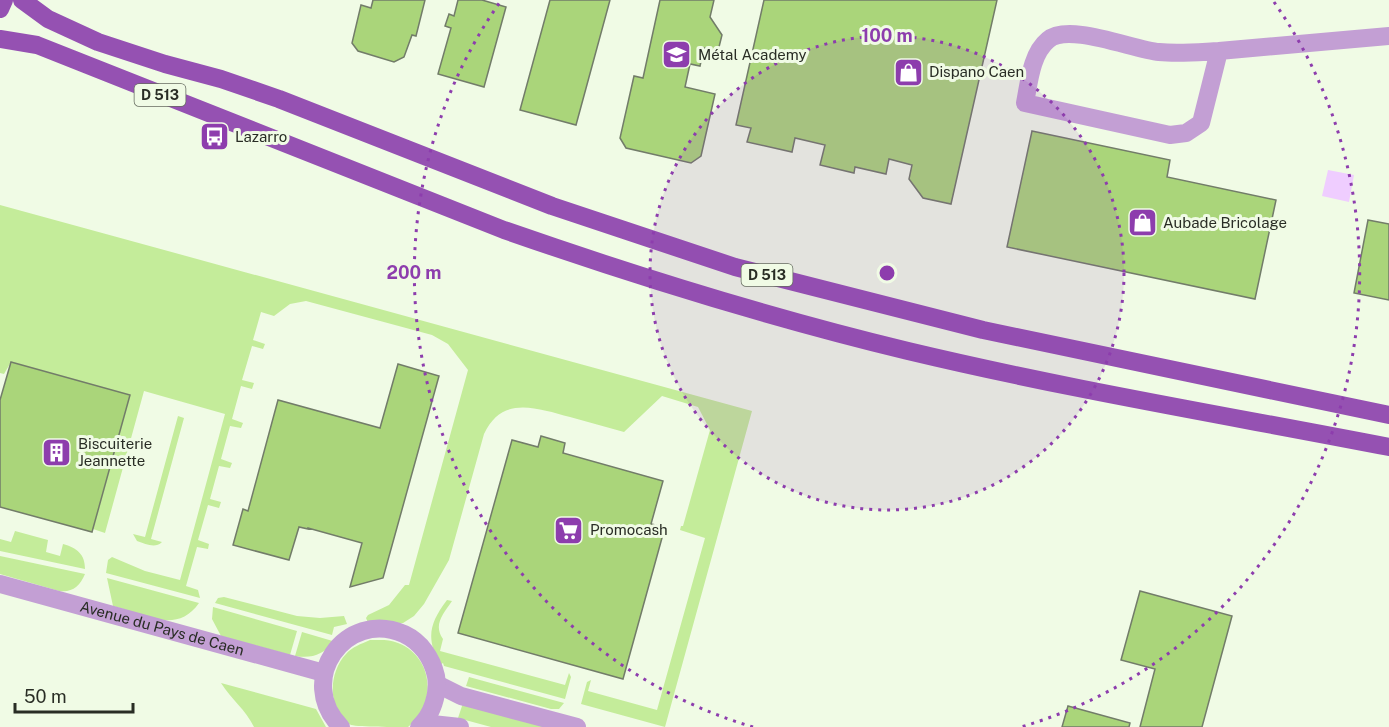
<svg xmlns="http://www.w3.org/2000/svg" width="1389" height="727" viewBox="0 0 1389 727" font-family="'Public Sans',sans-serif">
<rect width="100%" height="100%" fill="#f0fbe5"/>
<path fill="#c4ec9a" d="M0,205L752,411L665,727L581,704L587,682L591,680L588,691L657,710L705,538L680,530L681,526H683L710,430L698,407L662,396L624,432C606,427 588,422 570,417C536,408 502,395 484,434L449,560L424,604L414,616L403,623L369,625L366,618L368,615L389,605L405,585H409L468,370L448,344L432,335L306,301L290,304L274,316L261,312L253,340L265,344L263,349L252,346L242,380L254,383L252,389L241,386L232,419L243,423L241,428L230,426L221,459L232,463L230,468L219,466L210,499L221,502L219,508L208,505L198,540L209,544L208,549L197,547L186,586L198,590L200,598L106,573L108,560L112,557L145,571L180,580L225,414L144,391L105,533L93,529L130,395L11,362L4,374L0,373Z
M178,416L184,418L151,539L162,542C155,549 146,544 137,541L133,534L145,537Z
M15,531L48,540L46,552L60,556L63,544C77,548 85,554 85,569L0,551V539L11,542Z
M0,556L85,574C80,586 72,593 59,591L0,574Z
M107,578L199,603C177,635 144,614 113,606Z
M224,597L297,616L320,618L344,616L347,624L334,627L332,635L215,603L218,598Z
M447,600L452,601C443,614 433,625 443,639L440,651L565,685L569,673L571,677L565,699L444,666L443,663L440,665C426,638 429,624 447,600Z
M213,607L297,631L290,655L221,636L212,619Z
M302,632L336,642C322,654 313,659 295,656Z
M370,640C380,640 389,639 398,643C434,657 437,705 408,727C395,727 360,727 351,725C327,711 328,673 346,654C352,647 361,644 370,640Z
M469,677L564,703L559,709H551L466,686Z
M221,683L316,709L326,727H254C246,710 231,699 221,683Z
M463,703L551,727H491L458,718Z"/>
<path fill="#efcdff" d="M1328,170L1354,175L1349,202L1322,196Z"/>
<path fill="#aad57a" stroke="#727c69" stroke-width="1.5" d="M373,0H425L416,36L412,35L404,57L394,62L358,51L352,43L361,5L371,8Z
M458,0H482L506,7L484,87L438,74L451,28L445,26L449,14L454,16Z
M550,0H610L576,125L520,110Z
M660,0H714L710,17L722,35L718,51L704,48L700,66L690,64L685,87L715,94L701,156L691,163L626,148L620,138L634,76L643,78Z
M764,0H997L951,204L923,198L909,179L912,165L889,159L886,174L855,167L854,173L820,165L825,145L795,138L792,152L747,142L751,128L736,125Z
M1032,131L1170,160L1167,177L1276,200L1255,299L1007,247Z
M1368,220L1389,224V300L1354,293Z
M11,362L130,395L92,532L0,507V400Z
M398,364L439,376L383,578L350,587L362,543L308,528V529L299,527L289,560L233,545L243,509L248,511L278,400L380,428Z
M541,436L565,443L563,453L663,481L651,524L665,527L623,679L458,633L512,440L538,447Z
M1140,591L1232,616L1202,727H1140L1155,669L1121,660Z
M1068,706L1130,723L1129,727H1062Z"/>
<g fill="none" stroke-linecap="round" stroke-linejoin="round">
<g stroke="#c39fd4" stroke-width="18">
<path d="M1219,51C1199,52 1179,54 1159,52C1134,50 1068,22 1048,40C1031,54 1029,83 1025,103L1170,135L1186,133L1201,123L1219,51L1389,36"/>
<path id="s1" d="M0,584L324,673"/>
<path d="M437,684L461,696L577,727"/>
<path d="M423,723L460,727"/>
<path d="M341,727C295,681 345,608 404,634C421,642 432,658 436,676C439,694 432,715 419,727"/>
</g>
<path stroke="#9551b2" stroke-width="18" d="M22,0L48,19L98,42L165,64L221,79L279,99L552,206L735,267L983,330L1389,415
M0,9L4,0
M0,39L37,45L504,230C636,276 771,318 908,351C1067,389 1229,416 1389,447"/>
</g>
<circle cx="887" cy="273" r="237" fill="#8d3dad" fill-opacity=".12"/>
<g fill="none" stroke="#8d3dad" stroke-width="3" stroke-dasharray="3 6">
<circle cx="887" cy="273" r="237"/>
<path d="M753 727A473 473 0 0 1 500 2M1274 2A473 473 0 0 1 1021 727"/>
</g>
<defs>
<symbol id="school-square" viewBox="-11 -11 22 22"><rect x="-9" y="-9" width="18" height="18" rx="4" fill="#8d3dad" stroke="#f0fbe5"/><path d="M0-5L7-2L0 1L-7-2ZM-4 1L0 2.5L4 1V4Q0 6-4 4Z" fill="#fff"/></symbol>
<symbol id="shop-square" viewBox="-11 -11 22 22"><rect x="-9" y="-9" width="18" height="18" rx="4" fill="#8d3dad" stroke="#f0fbe5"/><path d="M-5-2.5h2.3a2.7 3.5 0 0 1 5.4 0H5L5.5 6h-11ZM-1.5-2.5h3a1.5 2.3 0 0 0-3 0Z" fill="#fff"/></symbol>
<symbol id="bus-square" viewBox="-11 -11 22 22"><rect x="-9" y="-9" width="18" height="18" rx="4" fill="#8d3dad" stroke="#f0fbe5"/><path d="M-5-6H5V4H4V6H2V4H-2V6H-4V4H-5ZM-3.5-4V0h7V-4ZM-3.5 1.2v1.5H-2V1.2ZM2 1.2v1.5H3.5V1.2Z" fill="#fff"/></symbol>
<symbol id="building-square" viewBox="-11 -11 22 22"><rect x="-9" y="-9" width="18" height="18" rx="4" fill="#8d3dad" stroke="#f0fbe5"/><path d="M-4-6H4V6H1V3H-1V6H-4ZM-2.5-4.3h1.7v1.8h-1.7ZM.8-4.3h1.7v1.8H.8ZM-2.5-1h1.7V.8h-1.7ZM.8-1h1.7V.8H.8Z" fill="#fff"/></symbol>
<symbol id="supermarket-square" viewBox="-11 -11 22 22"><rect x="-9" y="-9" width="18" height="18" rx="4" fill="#8d3dad" stroke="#f0fbe5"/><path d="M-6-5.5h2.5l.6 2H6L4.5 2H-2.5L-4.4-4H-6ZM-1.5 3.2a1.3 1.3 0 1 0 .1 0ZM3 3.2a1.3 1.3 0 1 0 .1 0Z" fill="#fff"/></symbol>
</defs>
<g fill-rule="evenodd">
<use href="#school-square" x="660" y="38" width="33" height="33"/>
<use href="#shop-square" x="892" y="56" width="33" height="33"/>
<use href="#bus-square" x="198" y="120" width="33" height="33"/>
<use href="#shop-square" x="1126" y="206" width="33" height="33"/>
<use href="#building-square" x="40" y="436" width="33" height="33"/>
<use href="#supermarket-square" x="552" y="514" width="33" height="33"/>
</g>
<g text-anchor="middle" stroke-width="6" stroke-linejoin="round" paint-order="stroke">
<g fill="#f0fbe5" stroke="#656b5f" stroke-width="1.5">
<rect x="134.5" y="84" width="51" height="22" rx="4.5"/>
<rect x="741.5" y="264" width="51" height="22" rx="4.5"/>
</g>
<g font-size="14" font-weight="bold" fill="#292d25">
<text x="160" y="100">D 513</text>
<text x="767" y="280">D 513</text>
</g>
<g font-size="15" fill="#292d25" stroke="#f0fbe5" text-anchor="start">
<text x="698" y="60">Métal Academy</text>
<text x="929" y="77">Dispano Caen</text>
<text x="235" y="142">Lazarro</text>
<text x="1163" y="228">Aubade Bricolage</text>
<text x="78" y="449">Biscuiterie<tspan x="78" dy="17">Jeannette</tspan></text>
<text x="590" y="535">Promocash</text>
</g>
<g font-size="15" fill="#292d25" stroke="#f0fbe5">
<text dy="5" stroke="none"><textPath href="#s1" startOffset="168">Avenue du Pays de Caen</textPath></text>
</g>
</g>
<circle cx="887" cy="273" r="9" fill="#8d3dad" stroke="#f0fbe5" stroke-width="3"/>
<g font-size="18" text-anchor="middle" font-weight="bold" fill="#8d3dad" stroke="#f0fbe5" stroke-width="6" stroke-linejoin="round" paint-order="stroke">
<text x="887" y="42">100 m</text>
<text x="414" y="279">200 m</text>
</g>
<path d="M15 703v9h118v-9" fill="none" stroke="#292d25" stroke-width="3"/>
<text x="24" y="703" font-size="18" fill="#292d25" stroke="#f0fbe5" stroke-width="4.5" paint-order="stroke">50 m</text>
</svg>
